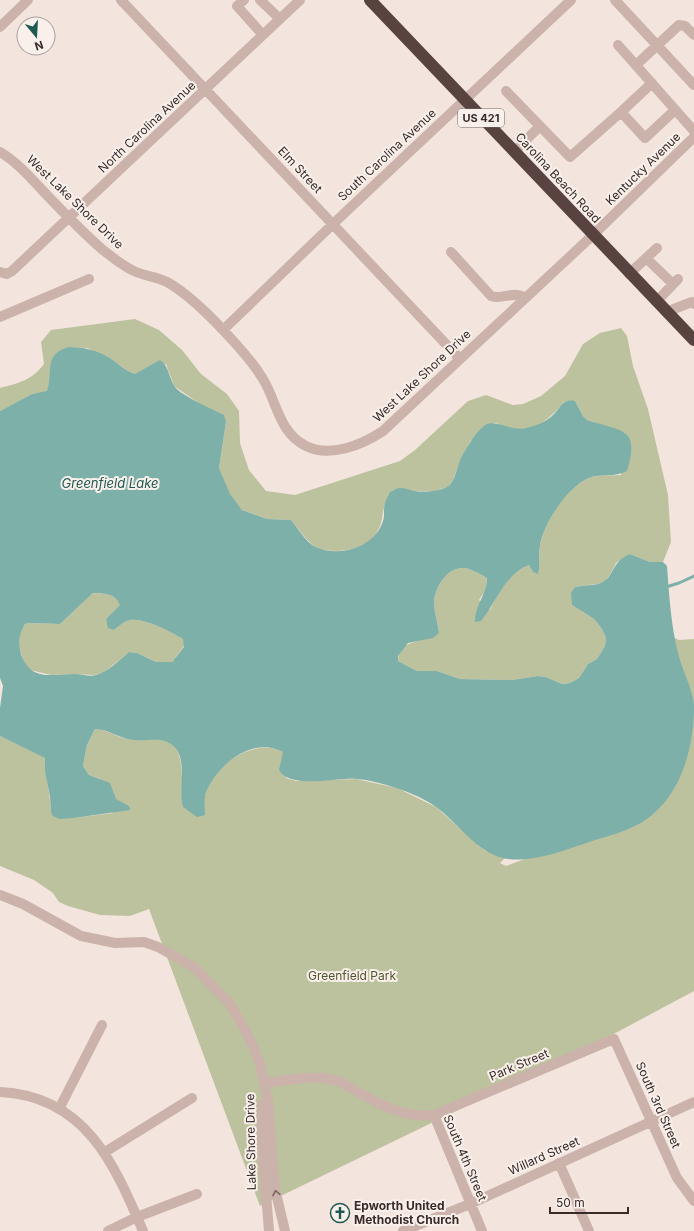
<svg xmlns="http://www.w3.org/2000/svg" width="694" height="1231" viewBox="0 0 694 1231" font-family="Inter,sans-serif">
<rect width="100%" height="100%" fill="#f3e5de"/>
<path fill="#bdc29e" d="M135,319L159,330L182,350L201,374L227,394L239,411L240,443L249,470L266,491L295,495L400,461L415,450L468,401L486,395L513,405L523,404L541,396L565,376L583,344L600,333L621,328L627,336L633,366L648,409L668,495L671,542L663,562H650L630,554L616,563L610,575L603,583L575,587L572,605L594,619L602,629L606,638L605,646L597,659L588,664L579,678L570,683L562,684L546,677L538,676L512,680L460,679L437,671H417L398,661C399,637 425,644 439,633C438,623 434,612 434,602C435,588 446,569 461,568C469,567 480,574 487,578L486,590L479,600L490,610C499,592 509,573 529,565L533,572L538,573C541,564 538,555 540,546C544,522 565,490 587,479C596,474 610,476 621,475L625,433L587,420L583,416L575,401L564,402C553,415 539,429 520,430C511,430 503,425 495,423L471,440L461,459L452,482L448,487L435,491H414L399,488C395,492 387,498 385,504C381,517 384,522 375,535C365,551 329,556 313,545C305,539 298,528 291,520L267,519L242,510L229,494L219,468L226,422L174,386L166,364L135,374L130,373L108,357L87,348L69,347L51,362L50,383L47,392L32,394L0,411V388C19,383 32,380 44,364L41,342L51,330Z
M93,593C106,594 115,593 121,605L106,619L114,630C118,627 122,623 127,621C141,615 172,632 184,639V646L172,662H156L137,653L129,652L103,673L94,675L75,674L51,675L30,670L25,664L19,648L20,632L25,624L29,623L60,624Z
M644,623L679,640L694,639V991L595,1044L260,1206L149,909L130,916L100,915L68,906L59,902L53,893L34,880L0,866V736L46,758C45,776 50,793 51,812L74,818L113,813L100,779L89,775L83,766L87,745L95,729C106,729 116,737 127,739C136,741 143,740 152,739C180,739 181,757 182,779L205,796C212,765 254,737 283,752L286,778L296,781H305L356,779L397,788L436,807L479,846L486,851L505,858L500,863L506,866L592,834Z"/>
<path fill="#7db0a8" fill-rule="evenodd" d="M69,347C83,347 96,350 108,357C118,363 125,371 135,374L160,360C170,367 168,377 175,387C182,396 212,409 224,415L226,422L219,468L230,494L242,510L267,519L291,520C298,528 306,543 316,547C340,558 375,547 383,521C385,515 383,509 385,503C386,499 389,495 390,492C393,491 396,488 399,488C403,487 409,490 414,491C424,492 437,492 447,487C455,483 457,466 461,458C467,447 474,434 484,426C494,417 513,434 530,427C537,425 547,421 552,416C560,409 562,398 575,401L583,416L587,420C623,432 640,427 627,471C615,478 601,473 589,478C567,487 543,524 540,546C538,555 541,564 538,574L533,572L529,565C504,575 497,602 481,621L475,622C475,604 487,595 487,578C480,574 469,567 461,568C446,569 435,588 434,602C434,612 438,623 439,633L433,638L408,643L398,656V661L417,671H437L460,679L512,680L538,676L546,677L562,684L570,683L579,678L588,664L597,659L605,646L606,638L602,629L594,619L572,605L571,593L575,587C583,585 596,586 603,582C615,575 611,562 630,554L650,562H663L667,566C669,593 671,626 678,653C682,670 692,687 694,705C694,750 680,801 639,824C625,831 610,836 595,840C568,849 527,866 499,857C473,848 457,822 436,807C425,799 409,792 396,788C384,784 370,780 357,779C337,777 290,790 279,770L283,752C254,736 219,763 207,790C203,798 205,807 205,815L197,817L183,807C177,785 193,747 161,740C152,739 143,741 133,740C120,739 108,729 95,729L87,745L83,766L89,775L110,783L116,799L129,806L130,810L74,818L59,819L53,816L51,812L50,797L45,771V758L0,736V708L3,686L0,678V411L32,394L47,391C54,371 42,355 69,347ZM93,593C106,594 115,593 120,605L106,619L108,628L114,630C118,627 122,623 127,621C140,615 172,632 183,639L184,647L172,662H156L137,653L129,652C119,660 108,672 96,675C89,677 82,674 75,674C51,674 31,682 21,654C18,643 19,633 25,624L29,623L60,624Z"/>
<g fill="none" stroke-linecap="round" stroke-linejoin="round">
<path stroke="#7db0a8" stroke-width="3" d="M666,587L679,583L694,576"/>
<path stroke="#cbb2aa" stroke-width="10" d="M121,0L460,359
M244,0L237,6L263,35
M260,0L280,19
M615,0L694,85
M0,27L28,0
M618,45L694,131
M636,65L679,25L685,26L694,35
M506,91L570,157L621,112L645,138L675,110
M621,112L652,83
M0,152C17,162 30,177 43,191C62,211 82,232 103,250C113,258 124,267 136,272C146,276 157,277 167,282C189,294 218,324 235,343C245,354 255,366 263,379C277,402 279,433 306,446C330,458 362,445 383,431L593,235L694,137
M514,152L540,126
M451,252L491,296C503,300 512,291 524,297
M646,258L673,284
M0,272L7,274L12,271L300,0
M629,274L657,248
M656,302L678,279
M666,312L692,302L694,304
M0,317L89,279
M223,330L333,224L571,0
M0,895L23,904L81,936L115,943L144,942L158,947L195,968L230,1004L250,1039L260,1064L268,1101L275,1189L285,1231
M264,1083C287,1080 315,1074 338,1081C371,1098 396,1119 434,1115L614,1039L677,1178L694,1201
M0,1092C85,1096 114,1163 143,1231
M262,1105V1145L269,1231
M59,1109L102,1025
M434,1115L482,1231
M105,1152L192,1098
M559,1163L589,1231
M108,1231L137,1217L197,1194
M403,1231L470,1204L694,1102"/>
<path stroke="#594340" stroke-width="12" d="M370,0L694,340"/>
</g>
<defs><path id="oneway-chevron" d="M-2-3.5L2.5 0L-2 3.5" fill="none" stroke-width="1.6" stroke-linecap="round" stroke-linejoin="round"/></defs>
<use stroke="#7a6863" href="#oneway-chevron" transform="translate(276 1193) rotate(-101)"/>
<defs>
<symbol id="church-ring" viewBox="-11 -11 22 22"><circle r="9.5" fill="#faf0eb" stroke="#1e5a53" stroke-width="1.5"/><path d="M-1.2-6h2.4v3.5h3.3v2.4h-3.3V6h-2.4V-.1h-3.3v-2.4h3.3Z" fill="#1e5a53"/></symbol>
</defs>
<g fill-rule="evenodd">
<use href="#church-ring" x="329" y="1202" width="22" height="22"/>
</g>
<g text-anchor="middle" stroke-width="4" stroke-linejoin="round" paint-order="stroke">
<rect fill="#faf0eb" stroke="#726663" stroke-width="1" x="458" y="109" width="46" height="18" rx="3"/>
<g font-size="11" font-weight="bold" fill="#382b29">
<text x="481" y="122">US 421</text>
</g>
<g font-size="12" fill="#382b29" stroke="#faf0eb">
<text transform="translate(147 127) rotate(-43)" y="4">North Carolina Avenue</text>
<text transform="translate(387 155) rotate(-43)" y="4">South Carolina Avenue</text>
<text transform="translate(643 169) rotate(-44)" y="4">Kentucky Avenue</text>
<text transform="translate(300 170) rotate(47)" y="4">Elm Street</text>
<text transform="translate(558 178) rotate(47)" y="4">Carolina Beach Road</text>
<text transform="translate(75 202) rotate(44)" y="4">West Lake Shore Drive</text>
<text transform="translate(422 376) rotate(-43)" y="4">West Lake Shore Drive</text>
<text transform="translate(519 1065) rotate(-23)" y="4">Park Street</text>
<text transform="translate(658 1105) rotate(66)" y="4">South 3rd Street</text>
<text transform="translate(251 1142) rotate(-91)" y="4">Lake Shore Drive</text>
<text transform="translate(544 1156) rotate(-24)" y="4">Willard Street</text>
<text transform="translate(465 1158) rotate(67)" y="4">South 4th Street</text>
</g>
<g font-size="12" fill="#50572d" stroke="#faf0eb">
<text x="352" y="980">Greenfield Park</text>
</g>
<g font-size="12" font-weight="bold" fill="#382b29" stroke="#faf0eb" text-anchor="start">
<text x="354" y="1210">Epworth United<tspan x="354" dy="14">Methodist Church</tspan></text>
</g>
<g font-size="13" font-style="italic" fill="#1e5a53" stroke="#faf0eb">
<text x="110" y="488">Greenfield Lake</text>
</g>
</g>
<g transform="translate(36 36) rotate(162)"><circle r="19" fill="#faf0eb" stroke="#aca19d"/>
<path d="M0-3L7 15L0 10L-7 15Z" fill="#1e5a53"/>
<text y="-6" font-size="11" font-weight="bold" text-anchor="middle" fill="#382b29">N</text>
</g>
<path d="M550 1207v6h78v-6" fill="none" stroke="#382b29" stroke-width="2"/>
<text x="556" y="1207" font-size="12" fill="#382b29" stroke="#faf0eb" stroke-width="3" paint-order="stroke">50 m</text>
</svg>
